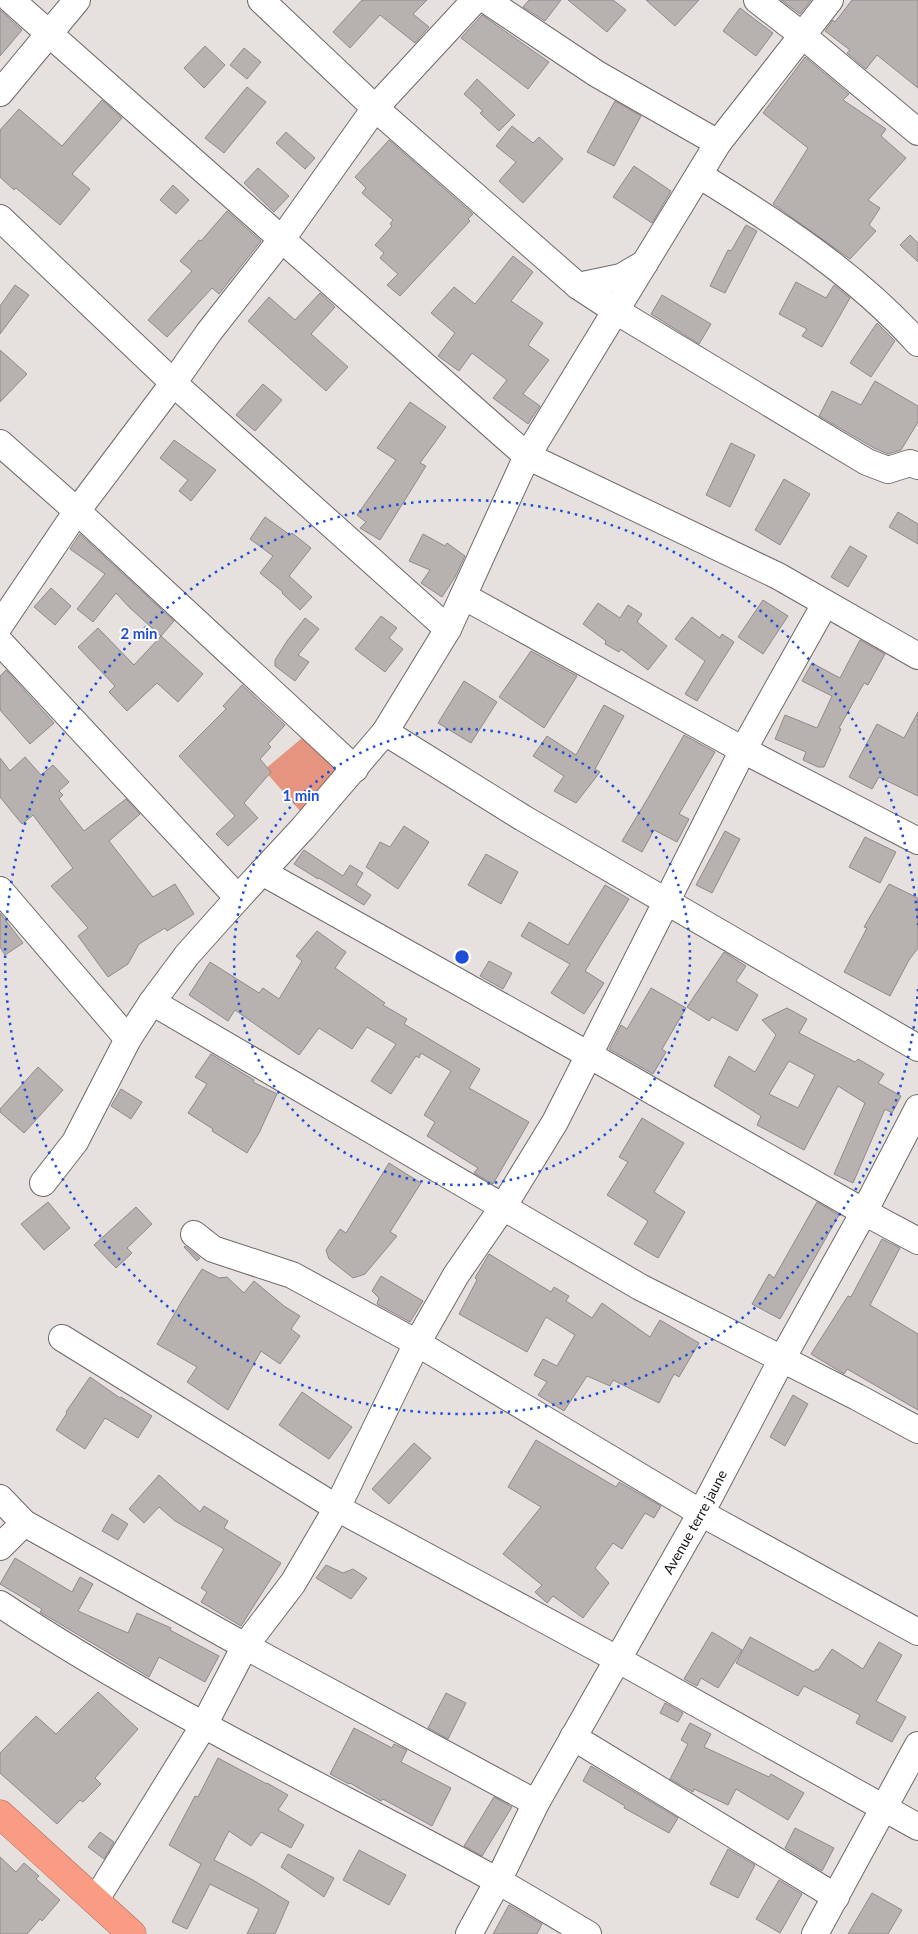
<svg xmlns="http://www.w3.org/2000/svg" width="918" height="1934" viewBox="0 0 918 1934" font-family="Lato,sans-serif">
<rect width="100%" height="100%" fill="#e6e0df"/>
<path fill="#e5957f" d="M308,733L345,775L301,812L264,770Z"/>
<path fill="#b7b1b0" stroke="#8f8a89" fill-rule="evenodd" d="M362,0H427L413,14L429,27L415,43L380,15L350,48L333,32Z
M529,0H561L545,21L523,7Z
M568,0H613L626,10L607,32Z
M646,0H699L675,26Z
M781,0H811L800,14Z
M852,0H918V88L877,55L866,69L847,53L850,50L825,31L833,20L835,22Z
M740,8L773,33L756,56L723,31Z
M0,10L22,30L0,56Z
M482,15L549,62L528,89L461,38Z
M205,46L225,65L204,88L184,68Z
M244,48L261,62L247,79L230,65Z
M805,57L849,94L843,100L886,129L881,136L906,158L868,200L880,208L869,225L876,231L850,259L773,204L808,148L763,113Z
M477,79L515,115L499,131L480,113L483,111L464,94Z
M247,87L266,102L224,153L205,138Z
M102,100L122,118L72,174L90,189L60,225L16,188L14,190L0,177V130L19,109L62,146Z
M615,101L641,116L614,166L587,152Z
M512,126L533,143L539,137L563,159L523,203L499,181L516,162L496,146Z
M286,132L315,158L305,169L276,143Z
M389,140L473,214L468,219L470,221L400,296L387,285L398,274L380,258L384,253L375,245L392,226L390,224L393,220L362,193L366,188L355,177Z
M634,166L671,191L652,223L613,197Z
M258,168L289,196L274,212L244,183Z
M173,185L189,200L176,214L160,200Z
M227,211L261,241L219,294L212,288L167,337L148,320L192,271L180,261L199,240L201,241Z
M746,225L757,231L725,293L710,286L728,250L731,251Z
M910,235L918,243V262L900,245Z
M513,256L533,272L511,301L543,323L528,345L549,360L523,394L540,406L528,424L493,398L507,380L472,353L459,371L438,356L455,333L431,313L454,287L475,304Z
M796,282L826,298L834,285L850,298L822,347L802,336L807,329L779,314Z
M15,285L29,295L0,334V306Z
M320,293L335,307L311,334L348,367L326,391L248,321L269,297L295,320Z
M662,295L711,324L699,344L651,314Z
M877,323L895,341L871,377L850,363Z
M0,350L27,374L0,402Z
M875,381L918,406V422L901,450L888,454L874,448L819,416L832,391L861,405Z
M263,384L282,400L255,431L236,415Z
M410,402L446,427L420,463L426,466L380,540L360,528L366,522L357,515L396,460L377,448Z
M174,440L216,470L191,501L179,491L188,480L160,458Z
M731,443L755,455L730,507L706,495Z
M784,479L810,494L780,545L755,530Z
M898,512L918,524V544L889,527Z
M265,517L290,535L292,533L311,548L289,576L312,597L300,610L282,593L283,592L260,573L273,556L250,539Z
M80,534L174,621L161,636L130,608L116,593L93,622L77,609L105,574L70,549Z
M423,534L445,546L447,543L465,556L455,577L442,597L421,583L430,570L409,561Z
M850,546L867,556L848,587L831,577Z
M51,588L71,606L55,625L34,607Z
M763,600L788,616L763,654L738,637Z
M598,603L620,618L628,605L642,614L637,622L667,646L648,670L621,649L619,652L605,644L606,641L583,624Z
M381,616L397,628L389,638L403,649L385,672L355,649Z
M692,617L720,638L722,634L734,642L697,701L685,694L705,661L675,639Z
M305,618L319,629L298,655L309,662L295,681L275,666V660L287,641Z
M98,628L134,665L161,636L203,674L178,702L157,683L127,711L109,692L115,686L78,647Z
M860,640L885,654L868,685L864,683L839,728L841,729L824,767H818L803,760L806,752L775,739L785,715L817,728L832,696L802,681L812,663L840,678Z
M531,651L577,676L544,728L499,697Z
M6,670L54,723L30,744L0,710V676Z
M464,681L497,702L471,743L438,723Z
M242,685L285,725L268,744L271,747L260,759L271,772L244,803L258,818L228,846L216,834L235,816L179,756L226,709L223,706Z
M604,705L624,716L595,769L600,772L576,803L554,791L564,776L533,756L547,736L576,755Z
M918,712V796L879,777L872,789L849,777L877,724L904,738Z
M684,735L715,752L679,814L689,819L677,842L654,830L642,852L622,841L648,798Z
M25,757L41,775L53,765L69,782L59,791L63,795L59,799L84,831L126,799L140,814L109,841L153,897L175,884L194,914L167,931L165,928L139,944L128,964L108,977L78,936L88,928L51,886L73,868L33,815L22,824L0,797V758L10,771Z
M404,826L429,842L398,889L366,867L380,842L390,847Z
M725,831L740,839L712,893L696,885Z
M865,837L896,852L880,883L849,867Z
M304,850L343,876L350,865L363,873L356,885L371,895L364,905L319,878L318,879L294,864Z
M486,854L518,872L501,904L468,885Z
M889,884L918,898V948L909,960L890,996L844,972L867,928L864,927Z
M605,885L629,899L585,971L604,983L584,1014L551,993L570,964L521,936L529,922L568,945Z
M0,913L23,943L5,955L0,947Z
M317,931L346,952L335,968L385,1003L383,1005L407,1019L404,1024L480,1069L469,1088L529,1122L493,1184L474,1173L478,1168L427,1136L435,1122L424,1115L451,1071L421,1053L419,1058L416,1056L391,1094L371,1081L396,1044L367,1027L352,1049L319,1028L299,1055L235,1010L228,1021L189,995L210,962L259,993L263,988L279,999L302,961L296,956Z
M724,952L746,966L736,981L758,995L737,1031L712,1017L709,1021L687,1007Z
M489,961L512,973L503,989L480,976Z
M651,988L686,1008L662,1049L666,1052L653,1074L609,1049L621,1025L627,1029Z
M787,1008L807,1019L799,1033L855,1062L858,1059L884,1074L878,1083L901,1096L892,1113L885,1109L853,1183L834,1174L865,1103L838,1086L804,1150L757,1125L761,1116L714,1086L729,1056L755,1072L776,1035L762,1020ZM789,1061L815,1075L798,1108L769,1094Z
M211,1054L254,1080L253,1082L277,1094L259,1133L247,1153L212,1131L213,1129L188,1113L207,1084L195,1077Z
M38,1067L63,1090L24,1133L0,1112V1109Z
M121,1089L142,1102L131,1119L111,1106Z
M642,1118L684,1143L654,1192L685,1212L658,1258L634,1244L648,1221L607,1195L628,1162L619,1157Z
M389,1163L421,1183L390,1232L397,1236L365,1274L353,1278L329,1259L326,1250L340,1229L346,1233Z
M48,1202L70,1228L44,1250L21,1224Z
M817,1202L839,1215L780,1319L752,1304L769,1274L774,1278Z
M136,1207L152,1224L127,1248L132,1253L116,1268L94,1245Z
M882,1239L900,1248L870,1305L918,1334V1410L847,1369L844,1374L811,1354L848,1296L851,1297Z
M185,1246L200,1258L197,1261L184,1247Z
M489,1254L551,1292L554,1287L569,1296L566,1301L592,1318L602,1303L650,1337L660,1320L699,1343L679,1377L674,1374L659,1403L613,1380L610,1386L587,1376L564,1411L538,1395L547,1382L534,1375L543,1359L557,1366L575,1335L546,1317L527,1352L459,1314L477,1280L475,1278Z
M202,1269L219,1278L227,1277L244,1293L254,1281L284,1306L300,1316L291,1329L300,1336L280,1364L261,1351L228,1410L187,1382L197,1367L157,1344L183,1299Z
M381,1276L423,1301L410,1322L377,1304L379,1298L372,1291Z
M90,1377L120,1398L121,1397L152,1416L138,1438L105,1418L85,1449L56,1430L67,1413L66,1412Z
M302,1392L352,1427L329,1459L279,1425Z
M793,1395L808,1404L785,1446L770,1437Z
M536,1440L616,1487L619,1482L661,1506L654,1518L645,1513L622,1549L613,1543L595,1568L609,1583L583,1618L553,1596L547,1603L535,1592L542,1585L503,1554L541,1507L508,1487Z
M414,1443L431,1458L389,1504L372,1489Z
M159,1475L200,1512L204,1506L228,1521L224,1528L281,1563L241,1626L201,1602L207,1592L201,1588L224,1549L175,1521L159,1507L144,1523L129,1509Z
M112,1514L128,1524L118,1540L102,1531Z
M15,1558L72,1592L80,1577L93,1584L78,1611L128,1633L137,1613L171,1628L170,1630L219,1656L205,1682L159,1657L149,1677L40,1612L42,1609L0,1584Z
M326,1565L343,1573L353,1569L367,1578L351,1599L316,1578Z
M712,1632L742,1650L718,1688L701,1678L697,1686L684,1679Z
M750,1637L814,1672L816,1669L818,1670L832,1649L863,1669L879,1642L902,1655L876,1701L906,1717L892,1742L856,1723L860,1715L804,1686L798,1696L736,1663Z
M98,1692L138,1729L95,1778L101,1784L83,1802L80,1800L57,1824L0,1773V1753L36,1716L56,1734Z
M446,1693L466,1703L448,1739L428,1728Z
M665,1703L683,1713L678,1722L660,1713Z
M690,1723L711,1734L704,1747L769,1777L771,1774L804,1793L788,1820L736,1789L728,1805L694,1789L693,1792L670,1779L688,1744L681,1740Z
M354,1728L392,1748L394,1744L407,1750L401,1762L451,1788L432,1826L383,1799L381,1801L350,1783L349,1784L330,1774Z
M218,1758L267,1784V1783L288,1795L278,1810L304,1825L291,1848L261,1832L251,1846L229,1831L214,1860L253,1880L289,1902L275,1934H247L259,1909L210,1884L187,1929L172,1922L201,1864L169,1845L195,1796L198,1797Z
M591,1766L678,1818L669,1833L624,1808L625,1806L583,1781Z
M494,1797L512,1807L482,1856L464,1846Z
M795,1828L834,1848L822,1871L785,1848Z
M100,1832L114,1842L104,1859L88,1847Z
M728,1849L755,1865L738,1898L710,1884Z
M359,1850L406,1875L389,1905L343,1880Z
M288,1854L334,1878L324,1897L281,1867Z
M0,1857L16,1872L24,1863L39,1876L36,1879L60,1900L42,1921L40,1919L27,1934H0Z
M779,1880L802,1894L780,1933L756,1919Z
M872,1893L902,1910L888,1934H848Z
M509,1905L542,1924L537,1934H493Z"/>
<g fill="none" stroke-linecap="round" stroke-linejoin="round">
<defs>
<g id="minor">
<path d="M11,0L527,456L778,576L918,656"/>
<path d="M261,0L375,108L578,286L616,311L867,462L888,470L910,463L918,466"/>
<path d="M486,0L597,74L718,143"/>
<path d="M757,0L802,35L918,132"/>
<path d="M0,93L77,0"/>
<path d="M699,175C777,223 856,274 918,343"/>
<path d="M0,218L181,390L448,629"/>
<path d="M578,286L621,277L645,263"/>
<path d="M0,443L77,511L355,769"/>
<path d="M463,596L743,750L918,841"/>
<path d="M0,625L77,511L169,389L209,332L282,239L375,108L475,0"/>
<path d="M0,642L238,898"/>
<path d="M385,732L523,818L918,1048"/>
<path d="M262,872L589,1055L864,1212L918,1241"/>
<path d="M0,890L128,1039"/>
<path d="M152,1002L640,1287L857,1397L918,1430"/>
<path d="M43,1183L75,1142L128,1039L152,1002L187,955L238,898L303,828L385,732L448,629L527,456L718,143L830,0"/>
<path d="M194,1234L213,1249L292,1275L417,1343L701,1513L918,1632"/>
<path d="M62,1338L337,1508L617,1659L918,1827"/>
<path d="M0,1498L24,1523L245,1646L536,1803"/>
<path d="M0,1547L24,1523"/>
<path d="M0,1604C158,1709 330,1789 496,1880C527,1897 557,1916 588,1934"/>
<path d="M573,1737L836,1897"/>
<path d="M95,1901L204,1725L245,1646L293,1583L337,1508L417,1343L456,1275L503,1207L555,1122L743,750L825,604"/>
<path id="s1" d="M469,1934L498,1881L536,1803L701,1513L782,1359L864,1212L918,1108"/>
<path d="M815,1934L918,1745"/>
</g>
<path id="highway" d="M0,1814L132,1934"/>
</defs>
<use href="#minor" stroke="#6e6968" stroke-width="28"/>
<use href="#highway" stroke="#aa6c5c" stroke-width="29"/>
<use href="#minor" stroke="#fff" stroke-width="26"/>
<use href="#highway" stroke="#fa9c83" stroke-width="28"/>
</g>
<g fill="none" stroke="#1d4ed8" stroke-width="2.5" stroke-dasharray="2.5 5">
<circle cx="462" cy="957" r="228"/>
<path d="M918 989A457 457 0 1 1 918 925"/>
</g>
<g text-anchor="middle" stroke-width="4" stroke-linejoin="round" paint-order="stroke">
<g font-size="14" fill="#161413" stroke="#fff">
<text dy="5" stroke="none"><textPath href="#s1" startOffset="470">Avenue terre jaune</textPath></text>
</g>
</g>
<circle cx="462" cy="957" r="8" fill="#1d4ed8" stroke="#fff" stroke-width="2.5"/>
<g font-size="15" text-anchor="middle" font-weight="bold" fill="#1d4ed8" stroke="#fff" stroke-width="4" stroke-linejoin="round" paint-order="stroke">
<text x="139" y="639">2 min</text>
<text x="301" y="801">1 min</text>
</g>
</svg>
